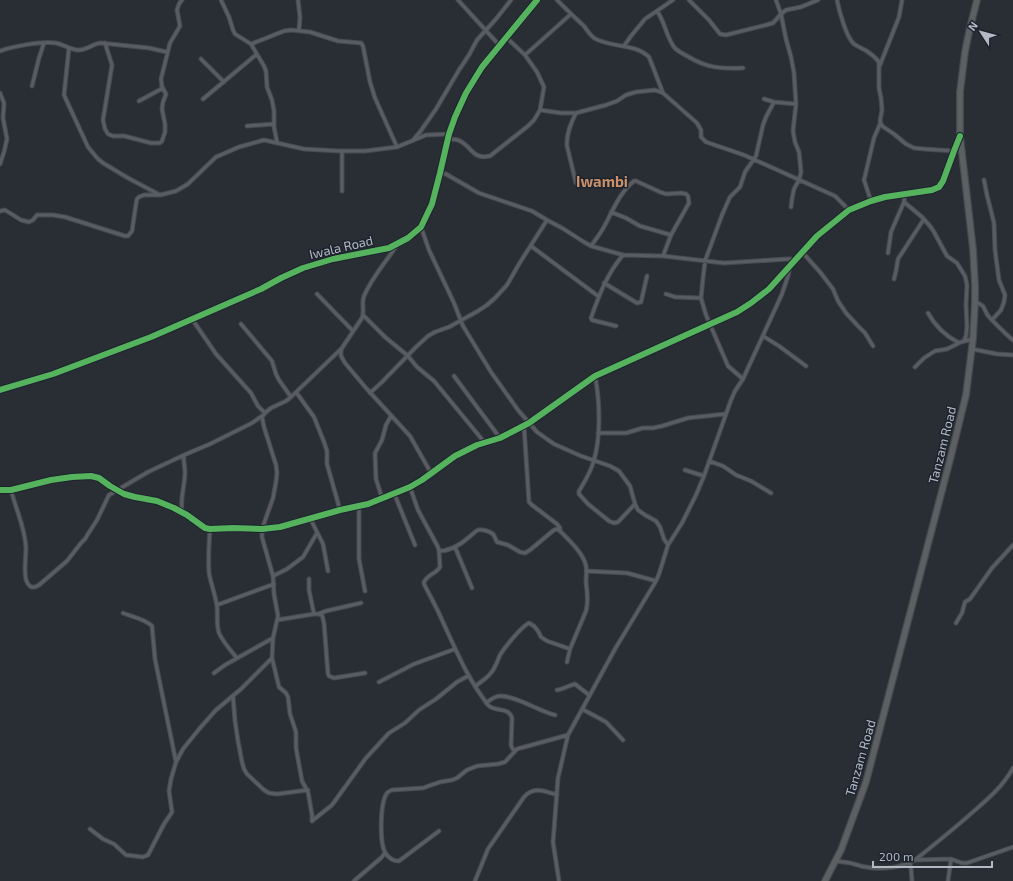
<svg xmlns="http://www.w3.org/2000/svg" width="1013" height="881" viewBox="0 0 1013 881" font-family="'Exo 2',sans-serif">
<rect width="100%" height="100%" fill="#292e34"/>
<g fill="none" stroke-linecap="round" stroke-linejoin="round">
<defs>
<path id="street" d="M221,0L229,17L233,30L235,34L251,44L264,66L266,71L267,87L272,100L274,111V127L277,142
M298,0L300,17L299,30
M458,0L500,46
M557,0C566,9 575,18 584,26C587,30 590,35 594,38C610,48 635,43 649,57L663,93L697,123L701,130V137L706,142L744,155L835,196L849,210
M689,0L709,20L720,34L726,35L766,25L773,23L781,14L786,10L801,7L818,0
M776,0L781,14L786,39L791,57L794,73L796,104L793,131L795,142L799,152L801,172L799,180L794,189L792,199L791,207
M837,0C839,10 846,37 854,44C857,46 861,48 865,50C870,53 875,57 879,62V88L881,98L882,110L880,121L882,126L894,134L906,144L914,148L924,149L954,151
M657,11C665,22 666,36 674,47C677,51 682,53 687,56C707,68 720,69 743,68
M105,43L112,65L103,120L105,129L108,134L113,136H124L151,143H160L162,141L165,132V124L162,109L163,102L166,94L162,87L161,79L170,43L180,26L177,10L179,4L182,0
M251,44L284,31L291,30L310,32L338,41L361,43L363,46L370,82L375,98L397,147
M624,46L631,36L645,19L673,0
M69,48L64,95L88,147L98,159L103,163L128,178L160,195
M0,51C13,46 43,41 56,43C64,45 70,49 77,50C87,51 93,43 101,43L149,48L167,52
M525,55L571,14
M201,59L224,82
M880,65L899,17L902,0
M32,86L39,58L44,43
M0,93L4,103L3,118L7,139L4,152L0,164
M203,99L257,54
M764,99L774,102L796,104
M139,101L163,88
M540,110L561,113H576L606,105L617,101L626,95L636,92L655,90L663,93
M576,113C571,123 566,134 567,146L576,183
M247,126L274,124
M414,139L420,132L436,109L459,70L469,55L477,40L496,19L511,0
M448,139C452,139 457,139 460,141C472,147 473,160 490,156L528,126L534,120L540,110L544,87L537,72L525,55L507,38
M342,151V191
M440,173L446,174L451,177L479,193L532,211L547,220L562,228L584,242L591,246L623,255L663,256L724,263L788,259H791L795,261
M984,180L987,195L994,223L995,250L999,280L1005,295L1004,302L1001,310L992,320
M905,194L904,202L922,217L930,226L934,232L947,256L957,263L965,276L967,285L966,305L967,326L966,336L964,341
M871,201L864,180L865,176L874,138L880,124
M0,211L5,210L21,220L29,222L33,220L37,215H53L65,217L125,236H128L132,231L136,204L137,199L139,197L144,195H160L176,191L188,184L192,180L216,157L239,147L264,140L304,149L339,151H365L397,147L426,135L449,134
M611,212L626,218L640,226L671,235
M421,227L429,250L454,303L463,326L491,372L518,410L537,432L554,444L581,456L610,466L619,471L630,486L635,504L638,510L645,515L656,521L660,527L664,539L668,545
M397,245C386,262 372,277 364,296C361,304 365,311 362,318L342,348L341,351V356L345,363L366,388L410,436L431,473
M531,246L598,296
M591,246C596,239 601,233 605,225C613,210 620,192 634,181H636L660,192L666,194L681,193L686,194L688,196L689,203L671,235L663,256
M803,253L820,272L833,289L838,301L846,313L858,326L865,333L873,346
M888,253L891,232L904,202
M894,279L896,271L898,259L924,219
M604,283L637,303L641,302L647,276
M317,294L353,331
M666,294L675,297L701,298
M975,302C988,306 982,310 990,318C997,325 1004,333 1013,340
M928,313C935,326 946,336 959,343
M363,315L385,337L408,356L417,367L434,381L485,443
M192,319L216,354L251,393L258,406L265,413
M241,324L272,361L276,374L279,380L291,397
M616,326L592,320L591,318C599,295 607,274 623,255
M763,336L779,346L806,366
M972,349L997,354L1013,355
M915,367L924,358L935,351L947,349L961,342L973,339
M454,376L500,438
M595,376C600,401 601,436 594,460C591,472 585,481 579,491V494L588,504L609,521L614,523L618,522L635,504
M743,379L728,366L706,315L701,298L703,278L705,261L722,215L730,197L740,187L745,172L756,156L763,125L766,117L774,102
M296,392L314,417L324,442L327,451V464L340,510
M370,393L382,382L416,347L428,336L435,332L449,327L478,311L487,305L495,298L507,285L519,264L547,220
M524,426L529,502L532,505L557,524L560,528V531
M598,433H626L643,428H653L662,426L688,418L725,414
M709,461L723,466L736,475L751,481L771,493
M685,470L704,476
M410,487L418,510L438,547L439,551L440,567C436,574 428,574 424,582V584C430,596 437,608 442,620C456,650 468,680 489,706C497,712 509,707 512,718L511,745L512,748L515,751
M0,490H11L51,480L72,477L91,476L99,478L110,486L124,494L135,497L157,501L174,508L187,515L205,528L210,529L233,528L262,529L280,527L340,510L368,504L410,487L422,480L455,456L477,445L500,438L529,423L595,376L737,312L751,303L769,289L817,236L849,210L871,201L885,197L932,190L939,187L943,181L954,151L959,138
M11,490C16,510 25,527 26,548C26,556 23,576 27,582C28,585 29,585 31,587H35L39,585L67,561L81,543L85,539L88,534L97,520L109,495L148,472L184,455
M394,493L415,545
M382,498L376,479L375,453L382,440L386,425L391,416
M359,506V559L365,591
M182,512C180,498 185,485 185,472C185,466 183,461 184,455L210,444L252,423L262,416
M310,518L323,544L328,571
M210,529C209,543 208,559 209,573C211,584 215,594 217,606C218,615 216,624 219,633C223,642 231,651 237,658
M455,547L472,588
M439,551C450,551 460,545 468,538C471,536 474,532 478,530C482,529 489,531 493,534C495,537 496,540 497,542L508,545L520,552L525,553L530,550L554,530L557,529L560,531C569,540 584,554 586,566C587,572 586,577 586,582C587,593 589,600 586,611L570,649L567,662
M586,571L627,573L656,581
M273,576L287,569L303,557L317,533
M309,579V590L314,614
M217,605L274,584
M123,613C132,617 145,619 152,626L155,659L176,762
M318,614L326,611L361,603
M277,620L314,614H318L322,615L324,623L328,674L329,676L334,678L365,673
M956,623L962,613L965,602L970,599L992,568L1013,545
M214,673L225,665L273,638
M379,682L414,664L455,649
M476,686C480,682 486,679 490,674C495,669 497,662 500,655C505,647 521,627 529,623L534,626L538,631L541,637L547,641L570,649
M557,690C564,689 570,685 575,684L589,695
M233,696L235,721L238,741L242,762L244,769L247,774L264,790L269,793L277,794L308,790
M486,703C490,700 495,696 500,696C517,696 538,711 555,715
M582,709L606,722L623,740
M312,821V815L308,792L302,781L296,748V732L290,714L288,697L286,693L279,687L272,658L273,638L278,616L274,594L273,576L262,537V529L273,498L276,482L277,473L276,465L264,427L262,417L265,413L271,408L286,401L291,397L342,348
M312,821L332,805L366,758L389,733L405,723L419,710L436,699L457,682L468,676
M90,829L103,839L114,844L126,855L143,857L148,855L164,824L172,812L169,791L171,779L176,762L183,749L200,728L216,710L241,689L272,658
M439,831L399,861C394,861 389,858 386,854C379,844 380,803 387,793C389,791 389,791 392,790L423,788L440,782L452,780L457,778L467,770L477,766L498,764L505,762L517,749L568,735
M915,860L951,859L962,863H967L1013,847
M835,861C842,862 848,862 854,864C858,865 862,867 866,867C882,870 901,868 915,860C935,844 955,828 974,811C989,798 1004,785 1013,768
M910,864L911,868L912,881
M354,881L381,858L385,853
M475,881L488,849L524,797C534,786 544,791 557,795
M559,881L553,842L554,830L558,778L568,735L615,649L656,581L659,574L668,545L682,523L696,495L704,476L731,400L735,391L743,379L782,294L788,276L790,267
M948,881L951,859"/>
<path id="secondary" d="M0,390L53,374L151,337L261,289L281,278L303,268L333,259L389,248L408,238L421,227L432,204L440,173L449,134L455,117L466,93L482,67L537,0"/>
<path id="highway" d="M825,881L841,850L866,782L951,456L966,395L973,339L975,302V285L973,249L960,136V92L965,52L969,32L977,0"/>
</defs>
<use href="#street" stroke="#474a4f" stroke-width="5"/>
<use href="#secondary" stroke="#474a4f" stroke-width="6"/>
<use href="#highway" stroke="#464a4f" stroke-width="8"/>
<use href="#street" stroke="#595c62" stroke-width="3"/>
<use href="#secondary" stroke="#575b61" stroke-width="4.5"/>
<use href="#highway" stroke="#5d6063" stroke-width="5.5"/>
<defs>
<path id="cycleway" d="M0,390L53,374L151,337L261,289L281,278L303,268L333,259L389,248L408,238L421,227L432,204L440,173L449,134L455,117L466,93L482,67L537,0
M0,490H11L51,480L72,477L91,476L99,478L110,486L124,494L135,497L157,501L174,508L187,515L205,528L210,529L233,528L262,529L280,527L340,510L368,504L410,487L422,480L455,456L477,445L500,438L529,423L595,376L737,312L751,303L769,289L817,236L849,210L871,201L885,197L932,190L939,187L943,181L954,151L960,136"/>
</defs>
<use href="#cycleway" stroke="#1d242e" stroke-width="8"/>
<use href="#cycleway" stroke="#56b35d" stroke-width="6"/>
</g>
<g text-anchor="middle" stroke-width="3" stroke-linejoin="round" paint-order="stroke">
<g font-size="13" fill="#b3bac5" stroke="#1d242e">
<text transform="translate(341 247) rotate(-13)" y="5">Iwala Road</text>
<text transform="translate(942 445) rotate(-76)" y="5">Tanzam Road</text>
<text transform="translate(860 758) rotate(-74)" y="5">Tanzam Road</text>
</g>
<g font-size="15" font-weight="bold" fill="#ca916a" stroke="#1d242e">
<text x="602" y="187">Iwambi</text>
</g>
</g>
<g transform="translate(981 32) rotate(306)" stroke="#1d242e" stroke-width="3" paint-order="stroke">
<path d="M0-3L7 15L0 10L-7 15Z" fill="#b3bac5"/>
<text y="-6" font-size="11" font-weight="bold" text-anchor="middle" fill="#b3bac5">N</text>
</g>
<path d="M873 861v6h119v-6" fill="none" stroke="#b3bac5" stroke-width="2"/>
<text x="879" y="861" font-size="12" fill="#b3bac5" stroke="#1d242e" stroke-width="3" paint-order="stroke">200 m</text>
</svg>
